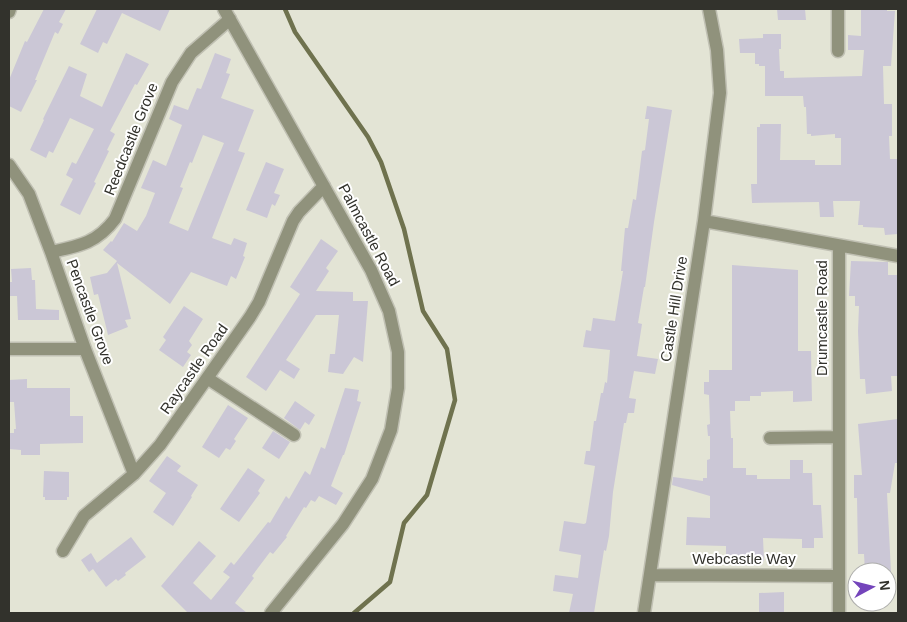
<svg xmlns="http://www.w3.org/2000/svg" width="907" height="622" viewBox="0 0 907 622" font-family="Helvetica,sans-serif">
<rect width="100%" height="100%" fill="#e3e4d5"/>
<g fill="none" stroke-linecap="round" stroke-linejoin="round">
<path stroke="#6f724e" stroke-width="4.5" d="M285,9L295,32L368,137L381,162L404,229L423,311L447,349L455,400L427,495L404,523L390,582L354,613"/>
</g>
<path fill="#cbc7d6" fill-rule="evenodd" d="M44,9H66L59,22L63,24L58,34L55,32L35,80H37L21,112L9,106V80L25,41L27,42Z
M97,9H170L160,31L122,13L107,44L103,42L98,53L80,44Z
M777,9H805L806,20H778Z
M861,9H887V11H895L891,66H883L884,104H892V136H889L890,159H898V234L885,235L884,228L863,227V225H858L860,201H833L834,217H820L819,202L752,203L751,184H757V127H760V124H781L780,160H815V165H841V138H835V134L811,136V134H807L806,107H804L803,96H765V66H759V64H755V53H740L739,39L763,38V34H781V49H779L780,71H784V78L862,76L864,50H848V35L861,36Z
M126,53L149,64L137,85L135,84L110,131L115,134L107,150L109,151L94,182L96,183L80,215L60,205L73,179L66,175L72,162L76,164L94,129L70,118L53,153L49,151L46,158L30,150L44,120L43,119L69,66L87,74L80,96L102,107Z
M215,53L231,59L226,73L230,74L221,98L254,110L238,151L245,153L212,238L231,245L234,238L247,243L243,256L245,257L236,279L231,276L227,286L191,272L170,304L117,263L131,319L125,320L128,327L108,335L98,294L94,295L90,277L107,273L117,261L103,250L111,241L112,242L124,223L137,231L146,216L155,193L141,188L153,160L166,166L182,125L169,119L174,105L188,110L197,88L201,89ZM203,135L224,143L188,231L169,223L183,188L180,187L190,162L192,163Z
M647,106L672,110L654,222L645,287H644L638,323L642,324L637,356L658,359L655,374L634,371L629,398L636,399L634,413H628L626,423H624L613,492L609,536L606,551L604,550L594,613H569L573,594L553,591L555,575L578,578L581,555L559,551L564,521L584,524L586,523L595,466L584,464L586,451H590L594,421H596L601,393H603L605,382L607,383L610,350L583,347L586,330L591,331L593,318L615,321L623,271H621L625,228H628L633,199L636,200L642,151L645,150L649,119H645Z
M266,162L284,169L274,193L280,195L275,206L272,204L267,218L246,210Z
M321,239L338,251L326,268L329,271L316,291L353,292V301H368L363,362L354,357L343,374L328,372L330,354H335L339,315H316L286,360L300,369L294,379L280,370L266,391L246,377L300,294L290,287Z
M851,261L888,262V275H898V376H891L892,391L866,394L865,379H860L858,331L859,306H855V296H849Z
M732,265L798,270V351H811L812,401L793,402V391L761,392V396H750V401H735V411H730L731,438H733V468H746V475H757V479H790V460H803V473H812L813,505H821L823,538H814V548H802V539L763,538L764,561L749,562V557H726V546L686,545L687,517L710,518V496L672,485L673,477L703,481V478H707V460L710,459V436H708L707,425L710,424L709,395L704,394V382H709V370H732Z
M31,268L32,280H35L36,309L59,310V320H18L17,296H9V282H12L11,269Z
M184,306L203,319L189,341L192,345L187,352L191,355L183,367L159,350L166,340L163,337Z
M27,379V388H70V416H83V443L40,444V455H21V450L9,449V433H14V429H16L14,402H9V380Z
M345,388L359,390L357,401L361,402L344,455H343L331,486L343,493L336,505L319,496L315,502L311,500L306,508L304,507L286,536L287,537L273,554L270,552L252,576L254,578L235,603L247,613H188L161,586L199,541L216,556L193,583L211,600L230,577L223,572L231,562L234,565L268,522L270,523L286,496L289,499L305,471L310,475L321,447L325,449Z
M295,401L315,415L309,425L305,422L300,430L284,418Z
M228,405L248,418L234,439L236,441L230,450L226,448L219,458L202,447Z
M898,419V463H895L890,493H887L891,572H865L864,554H858L857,498H854V475H862L858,424Z
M273,431L290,442L279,459L262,448Z
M167,456L181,466L177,471L198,485L191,496L192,497L173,526L153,512L166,493L149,481Z
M248,468L265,480L258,491L260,493L239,522L220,509Z
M44,471L69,472V497H67V500H45V497H43Z
M131,537L146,557L125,573L126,575L118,581L116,579L106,587L93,569L89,572L81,560L91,553L97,563Z
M784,592V613H759V593Z"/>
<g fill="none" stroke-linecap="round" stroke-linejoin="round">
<defs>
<path id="minor" d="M224,9L371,270L389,311L398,352V388L391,430L372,479L343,524L271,613
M838,9V51
M9,12L10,9
M9,165L29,194L51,252L85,349L134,474
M704,221L898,256
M839,246V613
M51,252C79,246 97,243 115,219L172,82L191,53L230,19
M9,349H85
M207,378L294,435
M770,438L837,437
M63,551L84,516L134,474L160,445L250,317L259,302L293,221L299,212L324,186
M650,575L838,576
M644,613L704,221L720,93L717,50L709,9"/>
</defs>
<use href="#minor" stroke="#c0c0b3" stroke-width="15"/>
<use href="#minor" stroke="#90927c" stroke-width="12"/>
</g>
<g text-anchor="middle" stroke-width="4" stroke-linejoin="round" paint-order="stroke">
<g font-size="15" fill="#32322c" stroke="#fff">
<text transform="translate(131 139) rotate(-68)" y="5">Reedcastle Grove</text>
<text transform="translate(369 235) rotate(62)" y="5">Palmcastle Road</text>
<text transform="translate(674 309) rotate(-81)" y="5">Castle Hill Drive</text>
<text transform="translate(90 312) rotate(70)" y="5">Pencastle Grove</text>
<text transform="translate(822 318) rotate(-90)" y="5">Drumcastle Road</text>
<text transform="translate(194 369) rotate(-55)" y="5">Raycastle Road</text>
<text x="744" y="564">Webcastle Way</text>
</g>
</g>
<rect width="907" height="622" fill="none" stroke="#32322c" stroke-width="20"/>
<g transform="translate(872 587) rotate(83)"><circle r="24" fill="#ffffff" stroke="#adadab"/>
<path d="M0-4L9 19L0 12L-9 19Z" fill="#7444bb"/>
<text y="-8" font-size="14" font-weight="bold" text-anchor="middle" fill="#32322c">N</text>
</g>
</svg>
